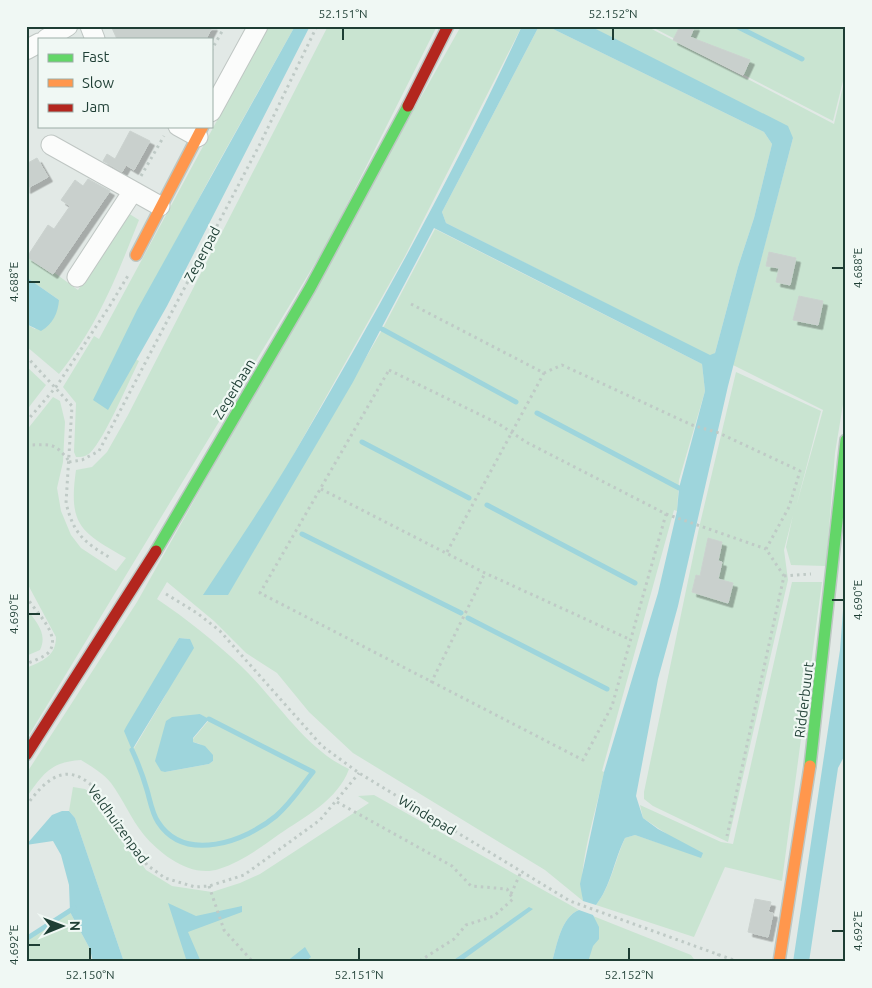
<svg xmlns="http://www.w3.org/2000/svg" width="872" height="988" viewBox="0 0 872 988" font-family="Ubuntu,sans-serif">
<defs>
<filter id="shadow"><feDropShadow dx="4.5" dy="4.5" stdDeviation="0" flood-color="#0004"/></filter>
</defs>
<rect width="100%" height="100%" fill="#e2e9e6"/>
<path fill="#c9e4d1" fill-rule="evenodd" d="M268,26H295L212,174L118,350L139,361C128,383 105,438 90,453C85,457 82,457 76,457L74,452L76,403L63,387L94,336L99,339Z
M328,26H437L328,242L26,740V668C43,661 56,656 56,637L26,581V431L53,397L60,401L65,422L63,462L57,488L61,511L71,535L81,548L116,571L126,558C81,532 68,526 76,470L92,467L107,452L128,415Z
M461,26H522L405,256L294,454L228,594L382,330L435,229L702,364L705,391L679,480L677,511L674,510L602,771L604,772C597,810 577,865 583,901L545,870L353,753L309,712L277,673L246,653L214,621L167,582L157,599C187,619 215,642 241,666C276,699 304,748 349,769C338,800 304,817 278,835C260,848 241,862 219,869C191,878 161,855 144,835C131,819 123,799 111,783C103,773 92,767 81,760C50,762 43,774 26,798V774L137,602ZM179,638L190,639L165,696L133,750L163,666ZM200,714L209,720L193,739V742L200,744L213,761L209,764L165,772Z
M590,26H646L834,124L846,74V386L835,453L826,566L791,565L786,547L793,515L784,550L788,580L728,842L653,806L644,799V792L699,528L736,372L821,411L796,507L823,410L733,365L793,138Z
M650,26H846V69L833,121Z
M538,28H551L764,132L772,144L754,218L738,267L715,353L710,356L446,223L442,212Z
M128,213L139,220C116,278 98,325 59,374L26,346V324L35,329L59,300L26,277V252L78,290Z
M26,366L46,385L26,411Z
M792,582H822L782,881L725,867L694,937L596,905C611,886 615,860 625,838L635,835L701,857L643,818L640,805L721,842L733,844Z
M26,608C36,622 48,633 40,650L26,656Z
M73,787L85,789L95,796L146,870L172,886L212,892L240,883L260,874L369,803L358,796L374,795L579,910C561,917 557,945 552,962H124L75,818L69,811Z
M70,912L90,949L92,962H26V941Z
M593,916L691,955L696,962H583Z"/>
<path fill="#9ed5dc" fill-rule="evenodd" d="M295,26H310L167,306L108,410L93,400L137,310Z
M522,26H590L788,126L793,138L728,386L678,606L658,679L636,796L643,818L658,829L703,853L701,858L635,835L625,838C614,860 611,886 596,905L583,901L580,884L604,772L658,593L677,511L679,488L705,391L702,364L434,228L353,382L228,595H203C234,548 266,501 295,452C376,314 455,172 522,26ZM538,28H551L764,132L772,144L754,218L738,267L715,353L710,355L446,223L442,212Z
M26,277L59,300C58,313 53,324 41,331L26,324Z
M846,571V753L838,768L809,962H793L840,650Z
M179,638L190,639L194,648L132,750L124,731L126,727Z
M200,714L209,719L193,738V742L205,746L213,755V761L209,764L165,772L161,771L155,761L166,721L172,717Z
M62,811H69L75,818L124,962H93L90,949L70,912L69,885L61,855L53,841L26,845L52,815Z
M168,903L196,916L242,906V912L188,932L201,962H187Z
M529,907L533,909L460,962H451Z
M579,910L593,915L599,927V939L593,946L588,962H552C557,945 561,917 579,910Z
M305,947L311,957L305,962H286Z"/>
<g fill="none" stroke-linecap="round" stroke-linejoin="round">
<path stroke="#9ed5dc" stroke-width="5" d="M736,26L802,59
M382,329L516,402
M537,413L679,488
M362,442L469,498
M487,505L635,583
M302,534L461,613
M468,618L607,689
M132,750C138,763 143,776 147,790C150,800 152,813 158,822C185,864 246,841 276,816C291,803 301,787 313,772L209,719
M26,939L74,908"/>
</g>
<path fill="#c9d0cd" stroke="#cbd2cf" filter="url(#shadow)" d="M111,26H213L206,39H117Z
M680,26H695L690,37L750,60L743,75L673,40Z
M130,131L150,141L134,170L126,165L122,172L103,161L107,154L115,159Z
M37,158L48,177L26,189V164Z
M88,179L110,191L53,274L27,257L48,225L54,229L70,206L61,200L75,180L83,186Z
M769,252L796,258L790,285L776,282L779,268L766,266Z
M799,296L823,301L818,325L793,320Z
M708,538L722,542L718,561L722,562L718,579L733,583L728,603L692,592L696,575L700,576Z
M755,899L771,902L768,912L773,913L768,937L748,932Z"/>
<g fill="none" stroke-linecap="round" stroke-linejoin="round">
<defs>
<path id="street" d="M90,26L95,39
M46,39L68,26
M26,50L39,43
M211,112L258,26
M178,126L198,137
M51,145L160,206
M77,277L133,191"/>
<path id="fast" d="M156,551L310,288L408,106
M810,766L846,440"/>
<path id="slow" d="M136,255L203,126
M779,962L810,766"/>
<path id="jam" d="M408,106L448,26
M26,755L156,551"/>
</defs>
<use href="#street" stroke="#bfc6c3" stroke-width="21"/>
<use href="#fast" stroke="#bdc7c3" stroke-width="14"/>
<use href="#slow" stroke="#bdc7c3" stroke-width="14"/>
<use href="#jam" stroke="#bdc7c3" stroke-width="14"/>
<path stroke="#bfcac6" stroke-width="3" stroke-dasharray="2.5 4" stroke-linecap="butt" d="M211,51L225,26
M141,176L164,136
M411,304L544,373L562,365L692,425L719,433L800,471L789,507L766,549L784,576L727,836
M26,356L72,406L66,503C74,535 84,542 112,559
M389,370L499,424L526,442L666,514L612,706L583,760L260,593Z
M26,422L56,387L109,307L129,274
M26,445C50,445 54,441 69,461
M69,462L82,460L99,451L261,142L317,26
M321,489L485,573L629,639
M666,514L766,549
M447,552L544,373
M784,576L811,574
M166,594L197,613L220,631L322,746L359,773L570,901L739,962
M26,596C34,611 65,637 47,654C42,658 33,661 26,664
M431,683L485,573
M337,802L452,866L471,886L507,889L513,899L494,916L466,925L454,939L418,962
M26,806C43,783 63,761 90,784L147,865L165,878L195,887L209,886L244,875L320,820L359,773
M209,886L224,930L253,962
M511,894L521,872
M715,962L719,954"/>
<use href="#street" stroke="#fbfcfb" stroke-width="19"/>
<use href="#fast" stroke="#63d668" stroke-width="11"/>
<use href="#slow" stroke="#ff974d" stroke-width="11"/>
<use href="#jam" stroke="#b3261e" stroke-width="11"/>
</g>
<path fill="none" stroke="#1e3e34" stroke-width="2" d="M343,28V40M613,28V40M832,268H844M28,282H40M832,600H844M28,614H40M832,931H844M28,945H40M90,948V960M359,948V960M629,948V960"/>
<g text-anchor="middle" stroke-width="4.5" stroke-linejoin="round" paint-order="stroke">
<g font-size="14" fill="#1e3e34" stroke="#f0f8f4">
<text transform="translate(202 254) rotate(-62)" y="5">Zegerpad</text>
<text transform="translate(234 389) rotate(-59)" y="5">Zegerbaan</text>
<text transform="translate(804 700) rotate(-83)" y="5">Ridderbuurt</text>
<text transform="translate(427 815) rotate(31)" y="5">Windepad</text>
<text transform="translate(118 824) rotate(54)" y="5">Veldhuizenpad</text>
</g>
</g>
<rect width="872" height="988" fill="none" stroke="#f0f8f4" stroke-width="55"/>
<rect x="38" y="38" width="175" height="90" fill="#f0f8f4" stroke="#9caea7"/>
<rect x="48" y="54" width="25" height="8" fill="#63d668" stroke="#9caea7"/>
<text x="82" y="62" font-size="15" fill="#1e3e34">Fast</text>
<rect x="48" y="79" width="25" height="8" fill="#ff974d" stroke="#9caea7"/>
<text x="82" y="88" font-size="15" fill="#1e3e34">Slow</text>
<rect x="48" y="104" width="25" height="8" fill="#b3261e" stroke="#9caea7"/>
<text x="82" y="112" font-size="15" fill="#1e3e34">Jam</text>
<g transform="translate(62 926) rotate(89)" stroke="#f0f8f4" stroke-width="4" paint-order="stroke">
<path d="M0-4L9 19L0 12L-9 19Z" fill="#1e3e34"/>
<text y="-8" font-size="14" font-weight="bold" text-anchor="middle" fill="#1e3e34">N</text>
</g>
<rect x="28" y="28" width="816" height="932" fill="none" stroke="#1e3e34" stroke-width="2"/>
<g font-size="12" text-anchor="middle" fill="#1e3e34">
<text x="343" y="18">52.151°N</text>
<text x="613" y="18">52.152°N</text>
<text transform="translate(858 268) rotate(-90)" y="4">4.688°E</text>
<text transform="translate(14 282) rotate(-90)" y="4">4.688°E</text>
<text transform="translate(858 600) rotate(-90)" y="4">4.690°E</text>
<text transform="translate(14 614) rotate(-90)" y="4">4.690°E</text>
<text transform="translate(858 931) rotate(-90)" y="4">4.692°E</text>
<text transform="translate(14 945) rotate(-90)" y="4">4.692°E</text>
<text x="90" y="979">52.150°N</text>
<text x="359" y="979">52.151°N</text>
<text x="629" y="979">52.152°N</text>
</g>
</svg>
